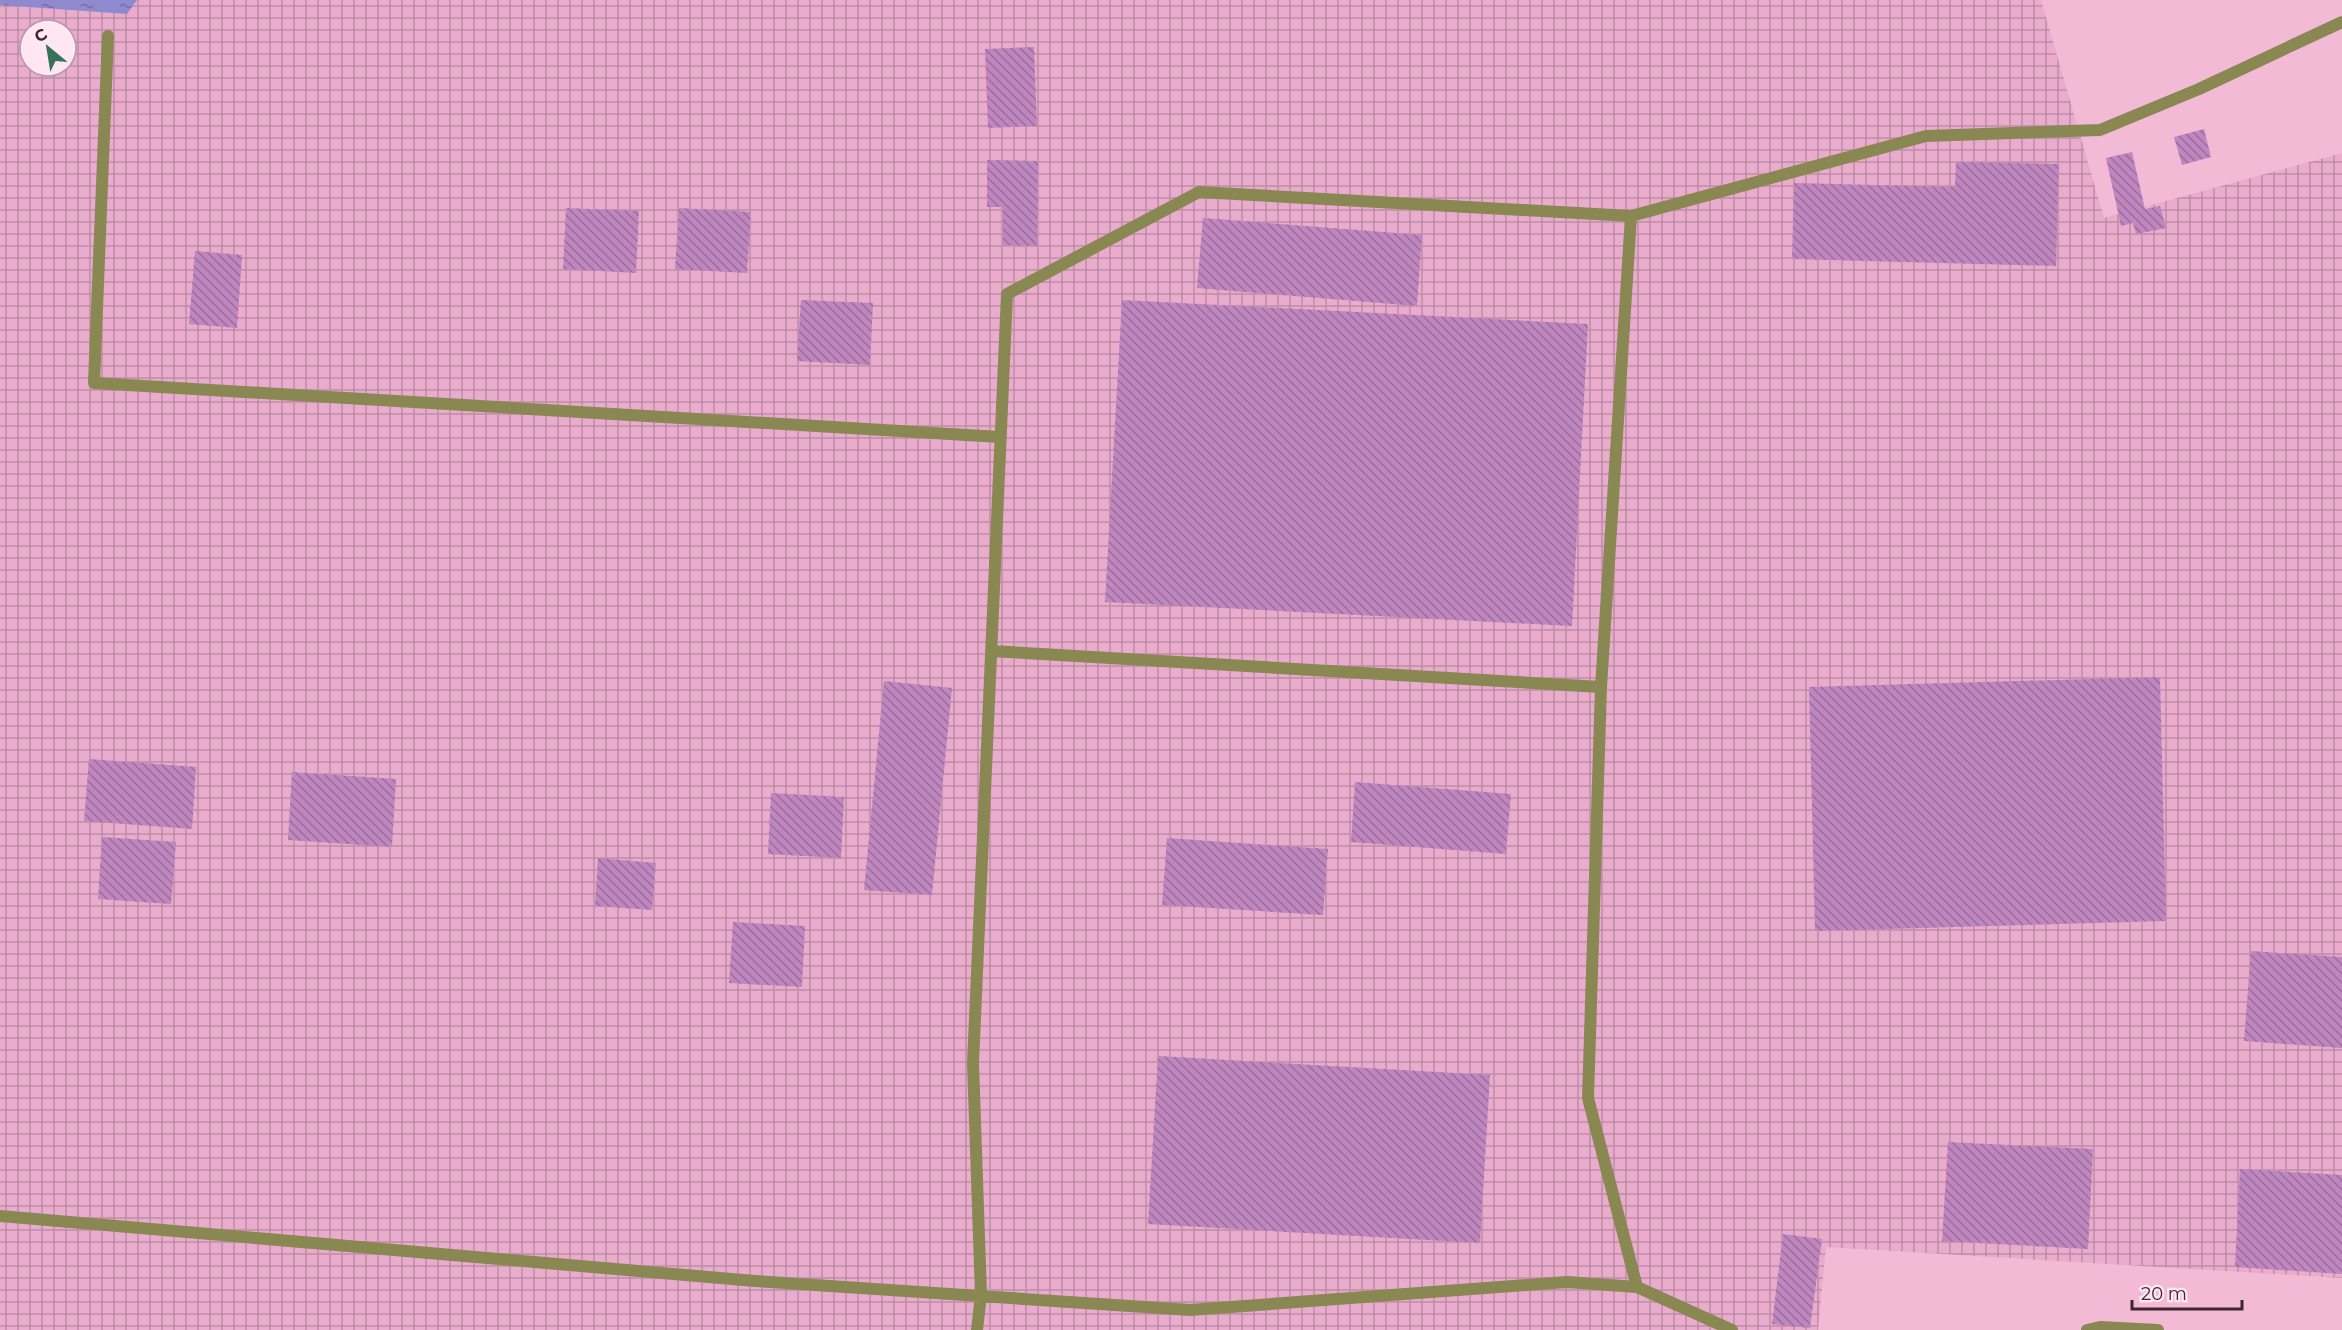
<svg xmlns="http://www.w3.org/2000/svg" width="2342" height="1330" viewBox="0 0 2342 1330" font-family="Montserrat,sans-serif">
<defs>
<pattern id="industrial-grid" width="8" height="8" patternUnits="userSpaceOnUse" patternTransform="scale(1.5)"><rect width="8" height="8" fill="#eaaccc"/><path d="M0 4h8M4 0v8" fill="none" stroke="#bf8ca6"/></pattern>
<pattern id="water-ripples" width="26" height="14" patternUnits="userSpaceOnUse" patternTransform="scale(1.5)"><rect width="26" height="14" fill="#8f89cf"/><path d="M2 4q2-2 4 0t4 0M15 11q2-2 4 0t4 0" fill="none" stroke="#7670a9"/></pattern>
<pattern id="building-back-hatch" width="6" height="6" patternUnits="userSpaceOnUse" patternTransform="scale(1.5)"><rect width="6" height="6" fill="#c086bf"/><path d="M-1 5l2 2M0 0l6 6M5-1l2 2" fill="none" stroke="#9d6d9c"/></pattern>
</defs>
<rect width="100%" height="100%" fill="#f3bad6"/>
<path fill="url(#industrial-grid)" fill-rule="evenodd" d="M0,0H2041L2104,218L2342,153V1278L1826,1247L1818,1330H0ZM30,30H66V66H30Z"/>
<path fill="url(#water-ripples)" d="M0,0H137L127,14L0,5Z"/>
<path fill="url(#building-back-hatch)" d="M1034,47L1037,126L988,128L985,49Z
M2204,129L2211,157L2182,165L2174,137Z
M2132,152L2145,209L2160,206L2166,228L2136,234L2133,223L2121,226L2106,158Z
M987,160L1038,161L1037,246L1003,245V207H987Z
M1956,162L2059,164L2056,266L1792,259L1794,183L1955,187Z
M566,208L639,211L636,273L563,269Z
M679,208L751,212L747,273L675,269Z
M1203,218L1422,235L1417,306L1197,288Z
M195,251L242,255L237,328L189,324Z
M801,300L873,303L870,365L797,361Z
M1122,300L1588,324L1572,626L1105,602Z
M2160,677L2166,921L1815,931L1809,687Z
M884,681L952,688L932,895L864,890Z
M89,759L196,767L192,829L84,821Z
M292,772L396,779L392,847L288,840Z
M1355,782L1511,794L1506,854L1351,842Z
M771,793L844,797L841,858L768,854Z
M102,837L176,842L171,904L98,899Z
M1167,838L1328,849L1323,915L1162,905Z
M598,858L656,863L652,910L595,906Z
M733,922L805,926L802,987L729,983Z
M2251,951L2342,957V1048L2244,1041Z
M1158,1056L1490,1075L1480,1243L1148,1224Z
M1948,1142L2093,1149L2088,1249L1942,1241Z
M2240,1169L2342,1175V1274L2235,1267Z
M1783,1234L1822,1239L1810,1328L1772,1324Z"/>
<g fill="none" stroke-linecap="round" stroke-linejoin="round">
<path stroke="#898853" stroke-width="12" d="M108,36L94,383L1000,437
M1631,216L1926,136L2100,130L2199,89L2342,22
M991,651L1601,687
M0,1216L755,1281L1190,1310L1567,1282L1637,1287L1732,1330
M977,1330L981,1295L973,1063L1007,294L1199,192L1631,216L1601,687L1588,1098L1637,1287
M2087,1330L2100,1327L2158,1330"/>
</g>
<g transform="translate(48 48) rotate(330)"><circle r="28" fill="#fee7f2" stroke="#b09aa5" stroke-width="1.5"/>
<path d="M0-4.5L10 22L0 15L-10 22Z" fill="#36715c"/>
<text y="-9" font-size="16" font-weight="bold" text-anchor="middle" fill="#3c2632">С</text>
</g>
<path d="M2132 1300v9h110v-9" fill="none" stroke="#3c2632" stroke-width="3"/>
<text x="2141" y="1300" font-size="18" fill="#3c2632" stroke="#fee7f2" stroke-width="4.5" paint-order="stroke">20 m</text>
</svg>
